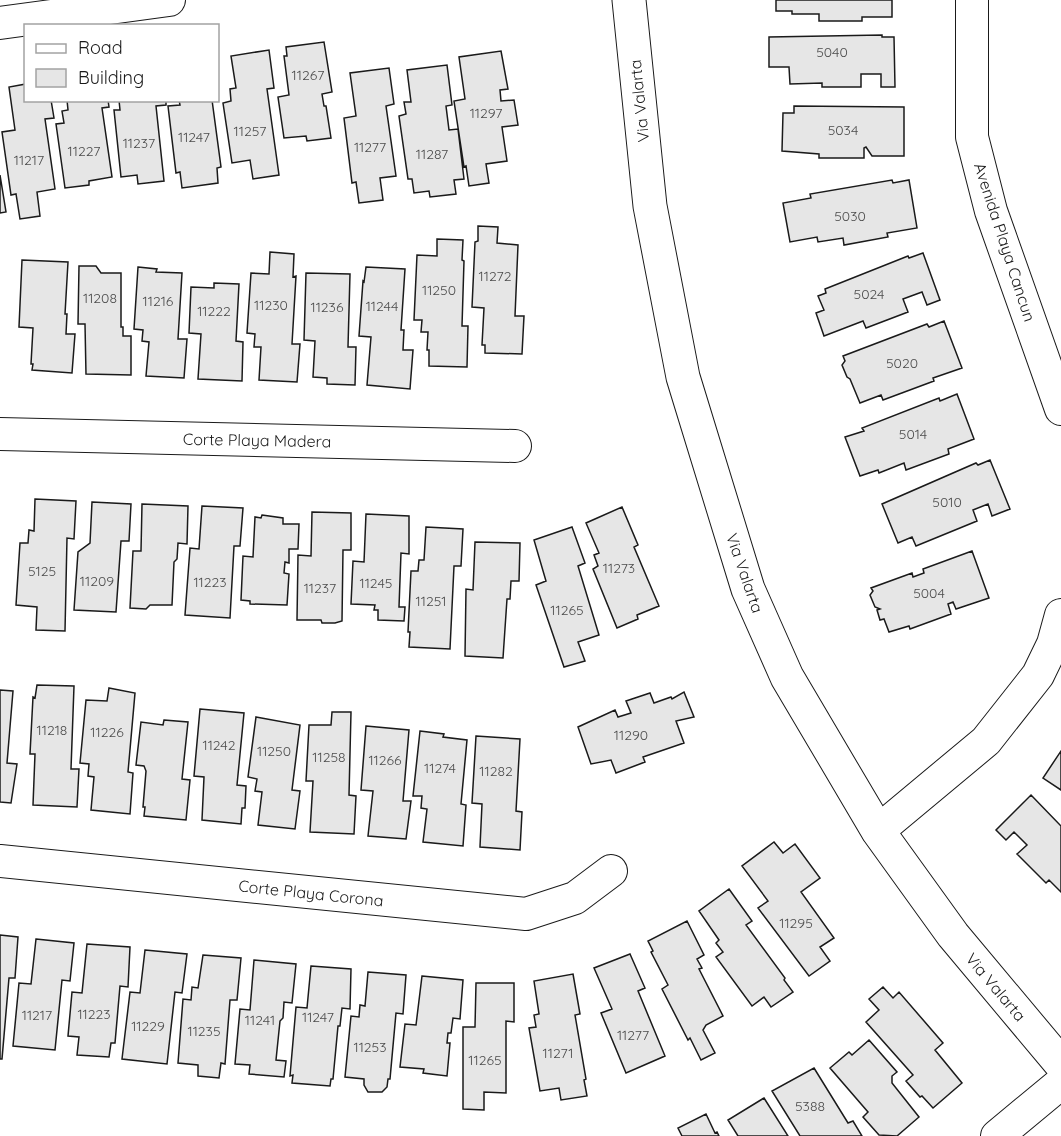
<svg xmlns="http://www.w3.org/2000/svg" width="1061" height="1136" viewBox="0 0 1061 1136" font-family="Quicksand,sans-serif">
<rect width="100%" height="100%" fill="#fff"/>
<path fill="#e6e6e6" stroke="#1a1a1a" stroke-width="1.5" d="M776,0H892V17H862V21H819V14H792V11H776Z
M882,35V37H894L895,87H881V74H861V87H822V83L790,84L789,67H769V37Z
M324,42L332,92L322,94L324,106H326L331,138L307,141L306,136L284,138L278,97L289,95L284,56H287L286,47Z
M269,50L274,88L267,89L279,175L253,179L250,160L232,163L223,103L231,101L230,89L236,88L231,56Z
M501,51L508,89L500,90L501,101L514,100L518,125L502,127L507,161L486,164L489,183L469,186L466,166L464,167L454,101L465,99L459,57Z
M447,65L452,105L446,106L449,130L458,129L464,179L454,180L456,194L430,197L429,191L414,193L412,179H408L399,116L406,114L404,102H411L407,70Z
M389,68L394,104L386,106L396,176L380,178L383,200L359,203L356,182L352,183L344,118L356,116L350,73Z
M26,84V100H51L54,118L45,119L55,189L37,192L40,216L20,219L16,194L11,195L2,132L15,130L9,87Z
M67,100H108L109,107L102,108L112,177L89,181V185L65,188L56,124L64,123L62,111L68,110Z
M119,100H166V105L156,106L164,181L138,184L137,175L121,177L114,110H120Z
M179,100H212L221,167L217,168L218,183L182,188L180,172L176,173L168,106L180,105Z
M794,106L904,107V156H872L866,147L864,148V158H819V154L782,151L783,113H794Z
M0,175L6,212L0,213Z
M892,180L893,183L909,180L917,228L887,233L888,237L844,245L843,238L818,242L817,237L790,242L783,203L811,198L810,194Z
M478,226L498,227L497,243L518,245L515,316H524L522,354L485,353V345H482L484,308L472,307L475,242L478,241Z
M437,239L463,240L462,260L464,261L462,326H468L467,367L429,366V350H427L428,332H421L422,320H414L417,255L437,256Z
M270,252L294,254L293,277L296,276L292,344H300L297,382L259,380L261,347H254L255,334L247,333L251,273L269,274Z
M923,253L940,300L927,305L922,292L903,299L908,312L866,328L863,321L824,336L816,313L824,310L818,296L826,293L825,289L908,256L909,258Z
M22,260L68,262L65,314H67L66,334H75L72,373L32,370L33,364H31L33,328L19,327Z
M79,266H96L101,273H121V327H123V336H131V375L86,374L85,324H78Z
M138,267L157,269L156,272L182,273L178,339H187L184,378L146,376L149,342L142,341L143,330L134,329Z
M366,267L405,269L401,330H404L403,350H413L410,389L367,385L371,337L359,336L363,281L364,282Z
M306,273L350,274L348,347H356L355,385L327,384V378L313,377L315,341L304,340Z
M214,283L239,284L236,341L243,342L242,381L198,379L201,334L189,333L191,287L214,288Z
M944,321L962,368L933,378L934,381L883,400L881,395L860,403L850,379L847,377L842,365L845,361L843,356L927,324L929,327Z
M957,394L974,439L948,449L949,454L906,470L904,463L879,473L878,470L860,476L845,437L864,431L862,428L939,398L940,401Z
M990,460L1010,509L992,516L988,504L973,510L977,521L916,546L912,537L898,543L882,504L976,463L978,465Z
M35,499L76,501L74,539L67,538L65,631L36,630L37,607L16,605L20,543H28L29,530L34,531Z
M92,502L131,504L129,541H121L116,612L74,610L78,552L90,543Z
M142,504L188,506L187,544L178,543L177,559L174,562L172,605H150L146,609L130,608L133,551H141Z
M202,506L243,508L240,546H234L230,618L185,615L190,548L199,549Z
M622,507L638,545L634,547L659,606L637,615L638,619L617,628L593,569L598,566L594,555L599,553L586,523Z
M312,512L351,513V550H343L342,621L335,623H322L321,620H297L298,555L311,556Z
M366,514L409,516V554L401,553L399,607H405L404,621L378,620V610H374L375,605L351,604L353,561L364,562Z
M262,515L283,518V524H299L298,549H289V563L285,562L284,573L289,574L287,605L250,604V601L241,600L243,556L253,557L255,517L261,518Z
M426,527L463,529L461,566H454L450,649L409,647L410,632H408L411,571H418L419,560H424Z
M572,527L585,563L578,566L599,635L578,642L585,661L564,667L536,585L546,581L534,540Z
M475,542L520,543L519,581H511L510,599H507L503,658L465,656L466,589L473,590Z
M972,551L989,598L956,609L953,602L948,604L951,614L910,629L909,626L889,632L884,619L880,620L877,610L880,609L875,607L870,595L873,591L871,588L912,573L913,577L924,573L923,569Z
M37,685L74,686L71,769H79L77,807L33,805L35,754H30L33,697L35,698Z
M109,688L135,693L128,772L133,773L130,814L91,810L94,777L88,776L89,764L80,763L86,700L107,701Z
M0,690L13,691L7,763L17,764L11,803L0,802Z
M684,692L694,717L676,721L684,743L643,757L645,762L616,773L611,760L591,764L578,727L615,710L618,717L631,713L626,701L650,693L654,703L671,697L672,699Z
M200,709L244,713L237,785L246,786L245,808H242L241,824L202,820L204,777L194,776Z
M332,712H351L349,795L356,796L354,834L310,832L313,781H306L309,725H331Z
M256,717L300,725L292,790L300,791L295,829L258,825L262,792L255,791L257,779L248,777Z
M164,720L188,722L182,779L190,780L186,820L144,816L145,807H143L146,771L144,766L136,765L141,722L163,725Z
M366,726L409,730L403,801H411L406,839L368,836L373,791L361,790Z
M420,731L444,734L443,737L467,740L461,804L466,805L463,846L423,842L427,809L421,808L422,796H413Z
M476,736L520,739L516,811L522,812L520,850L480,847L482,804L472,803Z
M1061,751V790L1043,778Z
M1031,795L1061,826V892L1049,880L1046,883L1017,854L1027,845L1014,832L1006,840L996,830Z
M774,842L783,853L795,844L820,878L801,892L834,938L820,947L830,961L809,976L758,908L768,901L742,866Z
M729,889L752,921L746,925L785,978L784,980L793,992L771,1007L764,997L752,1006L716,957L723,952L716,943L719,940L699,911Z
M687,921L704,955L697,959L702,968L699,969L723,1016L706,1025L703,1030L715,1053L701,1060L690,1038L688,1040L662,989L668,985L651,952L653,951L648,941Z
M0,935L18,937L15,978H9L2,1059H0Z
M36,939L74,943L70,981L62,980L55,1050L13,1046L19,983L31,984Z
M87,944L130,947L128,987L120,986L115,1043H111L109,1057L77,1055L79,1037L68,1036L72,992L82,993Z
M145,950L187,954L182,993L175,992L167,1064L122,1059L130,992L140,993Z
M630,954L645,988L638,991L665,1056L626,1073L601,1013L612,1009L594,968Z
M203,955L241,958L237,1000H230L225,1064L221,1063L219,1078L198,1076V1065L178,1063L183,999L191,1000L192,987L198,988Z
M254,960L296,964L292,1003L284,1002L283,1018L280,1021L276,1060L286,1061L284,1077L249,1074L250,1065L235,1064L240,1009L250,1010Z
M311,966L351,969L350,1009L342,1008L340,1026H338L333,1079H331L330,1086L292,1083L293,1075L290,1076L296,1007L307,1008Z
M368,972L406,975L403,1014L396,1013L390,1079H388L387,1087L382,1092H368L364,1085V1079L345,1077L351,1016L359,1017L360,1005L365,1006Z
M573,974L580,1014L575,1015L586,1079L584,1080L587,1096L561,1100L559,1088L540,1091L529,1028L536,1027L534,1015L539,1014L534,981Z
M422,976L463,980L460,1019L453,1018L451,1033H448L447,1043H450L447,1076L423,1073L424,1069L400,1067L405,1024L416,1025Z
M476,983H514V1022L506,1021V1093L484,1092V1110L463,1109V1027H475Z
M883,987L893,998L899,992L943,1043L935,1050L962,1083L933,1108L922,1096L920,1097L906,1081L913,1075L866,1022L879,1010L869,999Z
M869,1040L897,1072L892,1076V1083L919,1117L897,1136L879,1135L863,1117L868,1112L830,1068L849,1052L852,1055Z
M814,1068L848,1123L853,1121L862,1136H800L772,1091Z
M764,1098L788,1136H738L728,1120Z
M706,1114L715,1133L717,1132L719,1136H682L678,1128Z"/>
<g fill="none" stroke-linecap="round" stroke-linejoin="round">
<defs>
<path id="minor" d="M972,0V137L991,211L1061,409
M0,23L169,0
M0,434L515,446
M878,831L986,741L1038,675L1053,644L1061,615
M0,861L526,914L575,898L611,871
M997,1136L1061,1083"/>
<path id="secondary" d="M629,0L650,206L683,377L748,589L787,677L878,831L953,935L1061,1064"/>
</defs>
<use href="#minor" stroke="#1a1a1a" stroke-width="34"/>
<use href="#secondary" stroke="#1a1a1a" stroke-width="35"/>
<use href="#minor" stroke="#fff" stroke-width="32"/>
<use href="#secondary" stroke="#fff" stroke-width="33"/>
</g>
<g text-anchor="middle" stroke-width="4.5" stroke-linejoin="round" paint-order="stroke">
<g font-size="14" fill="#4d4d4d">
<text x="832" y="57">5040</text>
<text x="308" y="80">11267</text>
<text x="486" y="118">11297</text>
<text x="843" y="135">5034</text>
<text x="250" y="136">11257</text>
<text x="194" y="142">11247</text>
<text x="139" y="148">11237</text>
<text x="370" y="152">11277</text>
<text x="84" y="156">11227</text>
<text x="432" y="159">11287</text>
<text x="29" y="165">11217</text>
<text x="850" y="221">5030</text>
<text x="495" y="281">11272</text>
<text x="439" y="295">11250</text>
<text x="869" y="299">5024</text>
<text x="100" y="303">11208</text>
<text x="158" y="306">11216</text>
<text x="271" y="310">11230</text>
<text x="382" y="311">11244</text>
<text x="327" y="312">11236</text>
<text x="214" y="316">11222</text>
<text x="902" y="368">5020</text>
<text x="913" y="439">5014</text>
<text x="947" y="507">5010</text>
<text x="619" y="573">11273</text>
<text x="42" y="576">5125</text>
<text x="97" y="586">11209</text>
<text x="210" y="587">11223</text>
<text x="376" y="588">11245</text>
<text x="320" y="593">11237</text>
<text x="929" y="598">5004</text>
<text x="431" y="606">11251</text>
<text x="567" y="615">11265</text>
<text x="52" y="735">11218</text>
<text x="107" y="737">11226</text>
<text x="631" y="740">11290</text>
<text x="219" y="750">11242</text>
<text x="274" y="756">11250</text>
<text x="329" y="762">11258</text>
<text x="385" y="765">11266</text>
<text x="440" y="773">11274</text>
<text x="496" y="776">11282</text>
<text x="796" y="928">11295</text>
<text x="94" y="1019">11223</text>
<text x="37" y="1020">11217</text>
<text x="318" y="1022">11247</text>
<text x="260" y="1025">11241</text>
<text x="148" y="1031">11229</text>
<text x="204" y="1036">11235</text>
<text x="633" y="1040">11277</text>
<text x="370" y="1052">11253</text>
<text x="558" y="1058">11271</text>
<text x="485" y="1065">11265</text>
<text x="810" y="1111">5388</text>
</g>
<g font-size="16" fill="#1a1a1a" stroke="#fff">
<text transform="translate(639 101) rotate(-96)" y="6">Via Valarta</text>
<text transform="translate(1005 242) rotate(72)" y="6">Avenida Playa Cancun</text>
<text transform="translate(257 440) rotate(1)" y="6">Corte Playa Madera</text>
<text transform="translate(745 573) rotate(71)" y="6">Via Valarta</text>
<text transform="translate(311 893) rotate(6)" y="6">Corte Playa Corona</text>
<text transform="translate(996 987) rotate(50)" y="6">Via Valarta</text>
</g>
</g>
<rect x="24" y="24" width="195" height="78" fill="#ffffff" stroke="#a3a3a3" stroke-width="1.5"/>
<rect x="36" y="44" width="30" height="9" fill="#ffffff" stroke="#a3a3a3" stroke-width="1.5"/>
<text x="78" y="54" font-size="18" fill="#1a1a1a">Road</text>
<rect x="36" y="69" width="30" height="18" fill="#e6e6e6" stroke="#a3a3a3" stroke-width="1.5"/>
<text x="78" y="84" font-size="18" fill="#1a1a1a">Building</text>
</svg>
